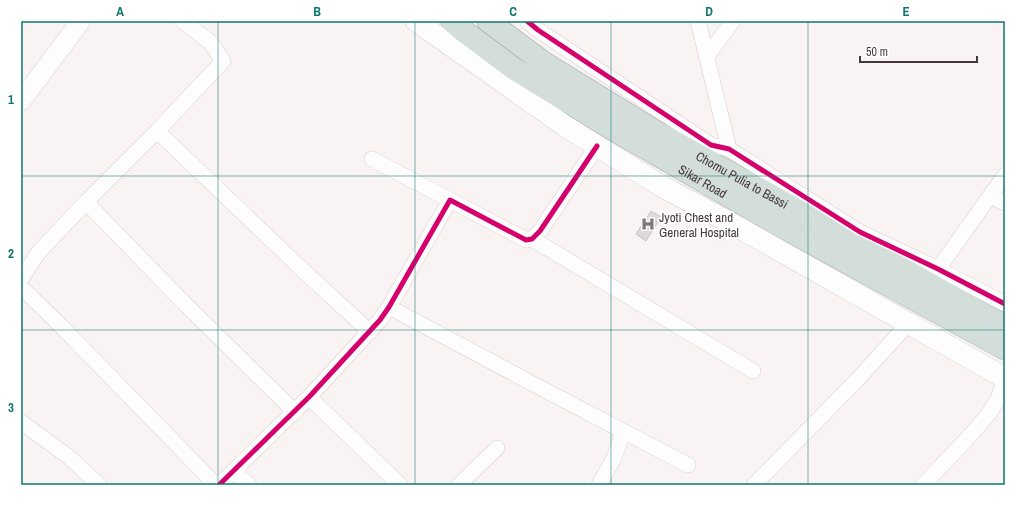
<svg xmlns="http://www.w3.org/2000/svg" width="1026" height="506" viewBox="0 0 1026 506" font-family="'Archivo Narrow',sans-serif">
<rect width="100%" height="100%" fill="#faf3f4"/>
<path fill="#e1d8d9" stroke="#cac1c2" d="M651,211L661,217L646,241L636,234Z"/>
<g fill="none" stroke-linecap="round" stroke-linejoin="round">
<defs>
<path id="minor" d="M527,21L538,30L711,145L729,149L860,232L938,269L1005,304
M698,21L729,149
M707,56L733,21
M157,131L309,276L370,332
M372,159L450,200
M990,196L1005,203
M86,202L184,303L295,412
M532,239L753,371
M938,269L1005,175
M21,279L38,253L86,202L157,131L223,61L211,43L183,21
M21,287L60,325L216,485
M389,307L537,386L688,465
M309,397L400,485
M21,422L69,457L99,485
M234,471L249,485
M219,485L309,397L380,320L389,307L450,200L526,240L532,239L540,231L597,146
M459,485L497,448
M599,485L614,458L623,432
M754,485L856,381L908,324
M923,485L966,440L988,415L998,399L1005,378"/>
<path id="tertiary" d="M21,101L81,21"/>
<path id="secondary" d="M416,21L565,126L663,187L738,227L1005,378"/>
<g id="trunk">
<path id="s1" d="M452,21L465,32L513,68L607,126L786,229L1005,349"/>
<path id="s2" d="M488,21L543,62L653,130L1005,326"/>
</g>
</defs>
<use href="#minor" stroke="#d7cdce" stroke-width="16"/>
<use href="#tertiary" stroke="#d7cdce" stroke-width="20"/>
<use href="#secondary" stroke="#d7cdce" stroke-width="22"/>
<use href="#trunk" stroke="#9faba6" stroke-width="23"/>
<use href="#minor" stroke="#fefdfd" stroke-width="15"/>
<use href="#tertiary" stroke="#fefdfd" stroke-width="19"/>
<use href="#secondary" stroke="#fefdfd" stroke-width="21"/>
<use href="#trunk" stroke="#d3deda" stroke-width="22"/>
<defs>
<path id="cycleway" d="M527,21L538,30L711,145L729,149L860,232L938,269L1005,304
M219,485L309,397L380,320L389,307L450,200L526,240L532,239L540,231L597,146"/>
</defs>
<use href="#cycleway" stroke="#fff" stroke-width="8"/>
<use href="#cycleway" stroke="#d6006c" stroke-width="5"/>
</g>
<path fill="none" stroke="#0f766e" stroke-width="1" stroke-opacity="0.55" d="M218,21V485M415,21V485M611,21V485M808,21V485M21,176H1005M21,330H1005"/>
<defs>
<symbol id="hospital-bare" viewBox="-9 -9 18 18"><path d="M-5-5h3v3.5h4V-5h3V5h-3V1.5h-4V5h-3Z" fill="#84797a" stroke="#fff" stroke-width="2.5" paint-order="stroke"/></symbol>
</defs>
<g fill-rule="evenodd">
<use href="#hospital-bare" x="638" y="214" width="20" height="20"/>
</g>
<g text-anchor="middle" stroke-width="3.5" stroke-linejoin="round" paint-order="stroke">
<g font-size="13" fill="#453839" stroke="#fff">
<text dy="5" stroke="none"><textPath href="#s1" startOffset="298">Sikar Road</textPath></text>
<text dy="5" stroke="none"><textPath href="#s2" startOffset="300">Chomu Pulia to Bassi</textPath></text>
</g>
<g font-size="13" fill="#453839" stroke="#fff" text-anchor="start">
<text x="659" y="222">Jyoti Chest and<tspan x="659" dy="15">General Hospital</tspan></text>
</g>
</g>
<rect width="1026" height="506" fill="none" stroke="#ffffff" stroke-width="44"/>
<path d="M860 56v6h117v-6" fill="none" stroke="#453839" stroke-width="2"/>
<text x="866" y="56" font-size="12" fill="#453839" stroke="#ffffff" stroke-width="3" paint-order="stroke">50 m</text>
<rect x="22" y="22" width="982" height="462" fill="none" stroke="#0f766e" stroke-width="1.5"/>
<g font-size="13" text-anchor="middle" font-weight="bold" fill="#0f766e">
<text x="120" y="16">A</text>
<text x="317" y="16">B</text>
<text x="513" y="16">C</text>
<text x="709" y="16">D</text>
<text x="906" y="16">E</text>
<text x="11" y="104">1</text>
<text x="11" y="258">2</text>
<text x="11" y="412">3</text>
</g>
</svg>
